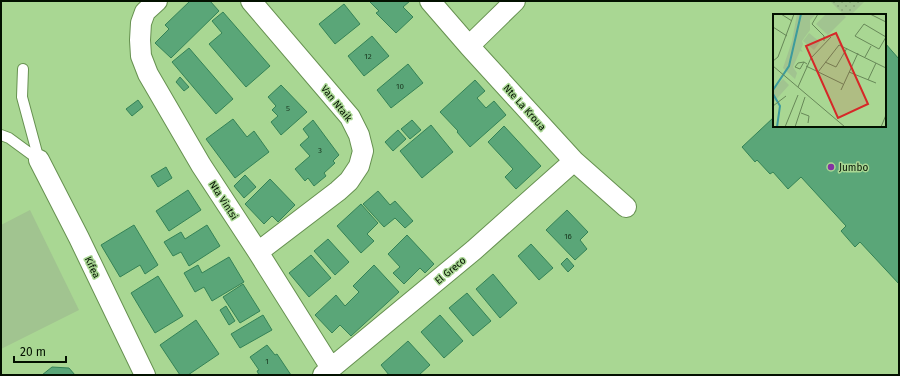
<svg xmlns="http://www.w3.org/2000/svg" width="900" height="376" viewBox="0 0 900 376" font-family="'Fira Sans',sans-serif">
<defs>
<pattern id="grass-dots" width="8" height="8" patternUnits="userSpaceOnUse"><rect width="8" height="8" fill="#a1c490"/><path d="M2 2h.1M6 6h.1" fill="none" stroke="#89a77a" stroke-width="1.8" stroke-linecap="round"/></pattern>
</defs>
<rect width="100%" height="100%" fill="#a9d793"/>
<path fill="url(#grass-dots)" d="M830,1H865L851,15H844Z"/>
<path fill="#a1c490" d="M30,210L79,310L1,349V225Z"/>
<path fill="#5aa678" stroke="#348256" d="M190,1H210L219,11L171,58L155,43L169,29L165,25Z
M369,1H410L403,7L413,17L396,33L376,13L379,11Z
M344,4L360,24L335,44L319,24Z
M223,12L270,66L246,87L209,44L222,33L212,21Z
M372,36L389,56L364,76L348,56Z
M885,43L899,59V284L860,242L855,247L841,231L846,226L801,177L788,189L773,172L770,174L757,160L755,162L742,147L774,117V126H885Z
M189,48L233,99L216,114L172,62Z
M408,64L423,83L391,108L377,90Z
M180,77L189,87L184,91L176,82Z
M475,80L485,91L477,98L486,108L494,101L506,115L470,147L457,132L458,131L440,112Z
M281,85L307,112L281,135L271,122L278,116L272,110L276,106L268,97Z
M138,100L143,107L132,116L126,109Z
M233,119L247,137L254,131L269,152L235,178L206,139Z
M313,120L339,155L333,161L335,163L324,173L326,176L314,186L308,178L305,181L295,169L310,156L300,145L309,137L303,129Z
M412,120L421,130L410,139L401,129Z
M431,125L453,152L422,178L400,151Z
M504,126L541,166L516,189L505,177L513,169L488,142Z
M398,130L406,139L393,151L385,142Z
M166,167L172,178L158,187L151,176Z
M245,175L256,187L244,198L234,186Z
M270,179L295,205L278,222L272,216L264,224L245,204Z
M188,190L201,210L169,231L156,211Z
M378,191L390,205L395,201L413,221L405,228L395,218L384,227L363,204Z
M361,204L378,223L367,234L374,241L361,253L337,226Z
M567,210L588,232L580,240L587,249L575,260L546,230Z
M134,225L158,265L145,274L140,265L120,277L101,245Z
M207,225L220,246L189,266L181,252L173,256L164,242L181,232L185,239Z
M407,235L434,264L425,273L420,268L404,284L393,273L400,267L388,254Z
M328,239L349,262L335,275L314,251Z
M531,244L553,268L539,280L518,256Z
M311,255L331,278L309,297L289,273Z
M229,257L244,282L212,301L204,287L195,292L184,273L198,265L202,273Z
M567,258L574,266L568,272L561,264Z
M374,265L399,292L351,336L340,325L332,333L315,315L336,295L345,306L359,292L353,286Z
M493,274L517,303L500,318L476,289Z
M158,276L183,316L155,333L131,293Z
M243,284L260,311L240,323L223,297Z
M467,293L491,321L473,336L449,308Z
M226,306L235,321L229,325L220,310Z
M263,315L272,330L240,348L231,334Z
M440,315L463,341L444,358L421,332Z
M196,320L219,354L188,375H180L160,345Z
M408,341L430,365L419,375H389L381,365Z
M267,345L275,355L277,354L291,375H259L257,371L259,370L250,357Z
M52,367L69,368L75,375H42Z"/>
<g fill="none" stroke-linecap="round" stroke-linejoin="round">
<defs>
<path id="lane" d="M23,69L22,97L39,160
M1,135L9,138L39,160"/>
<path id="street" d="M157,1L145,12L141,23L140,40L141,56L148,74L201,165L258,252L331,368
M251,1L350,117L359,135L363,151L359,166L349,181L338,191L258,252
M430,1L469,46L574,161L626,207
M469,46L515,1
M39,160L79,238L145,375
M323,375L474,250L574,161"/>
</defs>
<use href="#lane" stroke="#669150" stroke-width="12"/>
<use href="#street" stroke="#669150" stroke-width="22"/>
<use href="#lane" stroke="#fff" stroke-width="10"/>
<use href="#street" stroke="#fff" stroke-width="20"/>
</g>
<circle fill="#8433a2" stroke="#a9d793" stroke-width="1.5" cx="831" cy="167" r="4"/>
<g text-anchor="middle" stroke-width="3" stroke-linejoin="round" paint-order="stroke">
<g font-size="8" fill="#19361e">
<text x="368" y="59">12</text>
<text x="400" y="89">10</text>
<text x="288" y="111">5</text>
<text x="320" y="153">3</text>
<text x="568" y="239">16</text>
<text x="267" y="364">1</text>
</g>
<g font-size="10" fill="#031100" stroke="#a9d793">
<text transform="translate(337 103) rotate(51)" y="4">Van Ntaik</text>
<text transform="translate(525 107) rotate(48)" y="4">Nte La Kroua</text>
<text transform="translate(224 200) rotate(57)" y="4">Nta Vintsi</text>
<text transform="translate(93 267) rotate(65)" y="4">Kifea</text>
<text transform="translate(450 270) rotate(-40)" y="4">El Greco</text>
</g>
<g font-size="10" fill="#031100" stroke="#a9d793" text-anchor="start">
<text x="839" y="171">Jumbo</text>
</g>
</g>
<g transform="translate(773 14)">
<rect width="113" height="113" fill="#a9d793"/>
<path d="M24,0H43L37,6V16L29,27L30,30L28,35L30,38L27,37L20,53L24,59L22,65L10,54L19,27ZM10,65L16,71L0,89V75Z" fill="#a1c490"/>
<path d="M53,0H70L73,3L55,21L43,10ZM36,19L47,28L41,36L30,27Z" fill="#a1c490"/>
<path fill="none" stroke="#3d9b9c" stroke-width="2" d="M0,76L16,52L28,0M0,80L7,92L4,113"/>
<path fill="none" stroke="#678858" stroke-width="1" d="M8,0L19,7M45,0L39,10L51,22V27M97,0L113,8M0,13L14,22M113,23L91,10L82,22L106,35L113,23M92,43L98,32M0,47L5,43L21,0M31,48L27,55L22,53L25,49L31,48L34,50M52,48L63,53L74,34M0,52L72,113M33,52L70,70M45,58L66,31L113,54M76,58L103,69M95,66L103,49M25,73L38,44L58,23M68,76L85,39M0,92L13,82M28,99L36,102L35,109M12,113L25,81M22,113L32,83M108,113L113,101"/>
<path fill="#d62828" fill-opacity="0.15" stroke="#d62828" stroke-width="2" d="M63,19L95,90L65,104L33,32Z"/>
<rect width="113" height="113" fill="none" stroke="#031100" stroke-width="2"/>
</g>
<rect width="900" height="376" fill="none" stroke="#031100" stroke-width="4"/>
<path d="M14 356v6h52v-6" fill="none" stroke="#031100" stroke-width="2"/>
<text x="20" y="356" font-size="12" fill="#031100" stroke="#a9d793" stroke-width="3" paint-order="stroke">20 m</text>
</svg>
